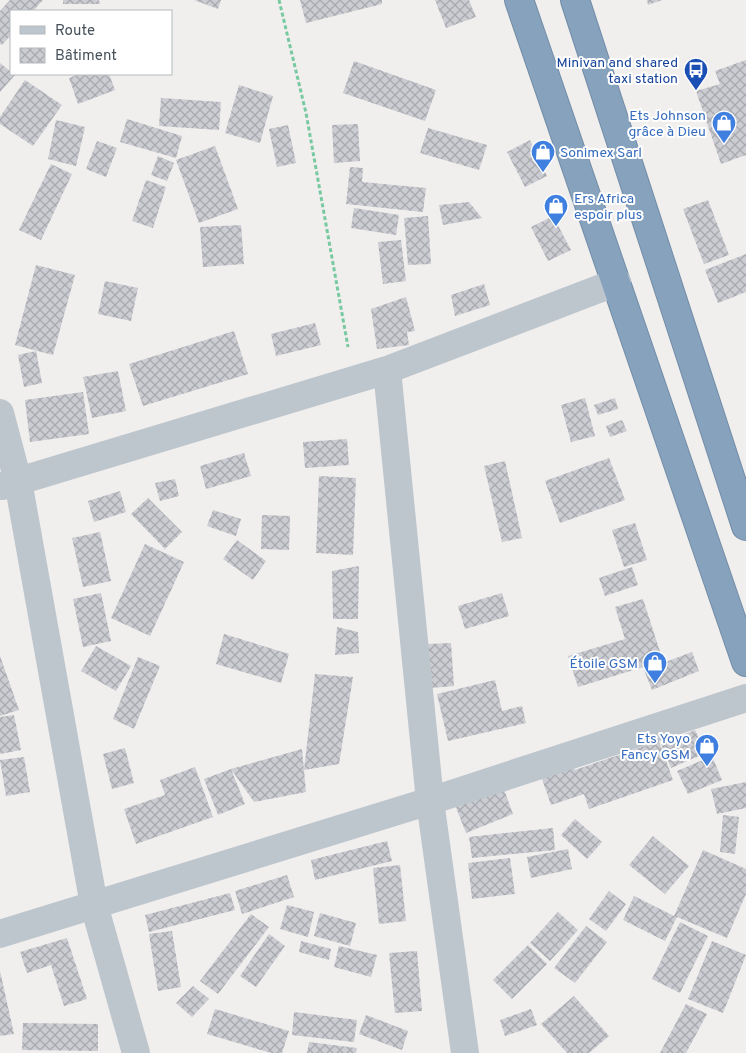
<svg xmlns="http://www.w3.org/2000/svg" width="746" height="1053" viewBox="0 0 746 1053" font-family="Overpass,sans-serif">
<defs>
<pattern id="building-cross-hatch" width="8" height="8" patternUnits="userSpaceOnUse" patternTransform="scale(1.25)"><rect width="8" height="8" fill="#cbcdd3"/><path d="M0 0l8 8M0 8l8-8" fill="none" stroke="#a7a9ae"/></pattern>
</defs>
<rect width="100%" height="100%" fill="#f1eeee"/>
<path fill="url(#building-cross-hatch)" d="M10,0H43L33,11H11V35L2,45L0,44V11Z
M63,0H99L100,4H63Z
M194,0H221L218,9Z
M300,0H382V4L306,23Z
M435,0H469L476,17L446,28Z
M647,0H662L648,5Z
M746,60V155L721,164L696,91L720,84L715,71Z
M354,61L436,90L425,121L343,93Z
M0,63L15,75L0,92Z
M79,74H109L115,90L78,104L69,78Z
M25,80L62,105L33,146L0,124V117Z
M239,85L273,96L260,143L225,133Z
M161,98L221,102L219,130L159,126Z
M127,119L182,136L176,158L120,142Z
M56,120L85,127L76,166L48,159Z
M358,124L360,161L334,163L332,125Z
M288,125L296,163L277,167L269,129Z
M428,128L487,145L479,170L420,153Z
M530,140L547,176L525,187L507,152Z
M97,141L117,148L106,177L86,169Z
M215,146L238,209L199,223L176,160Z
M158,156L174,163L167,181L151,175Z
M51,164L72,174L41,240L19,230Z
M350,167L363,168L362,182L426,188L423,212L346,204Z
M146,180L166,187L153,228L132,221Z
M708,200L729,255L704,264L683,209Z
M469,202L482,218L443,225L439,205Z
M354,208L399,215L396,235L351,228Z
M428,216L431,264L408,265L404,218Z
M553,216L571,250L548,261L531,227Z
M241,225L244,264L203,267L200,227Z
M401,240L406,281L383,284L378,242Z
M746,254V292L718,303L705,270Z
M36,265L75,275L53,355L15,345Z
M105,281L138,288L131,321L98,314Z
M484,284L490,305L455,316L451,295Z
M406,297L415,331L407,332L409,345L377,349L371,309Z
M315,323L321,345L276,356L271,334Z
M234,331L248,374L143,406L129,364Z
M36,351L42,383L24,387L18,355Z
M118,371L126,411L92,418L83,377Z
M83,392L89,434L30,442L25,400Z
M585,398L595,436L571,442L561,405Z
M615,398L618,409L598,415L594,405Z
M622,420L627,431L610,437L606,426Z
M347,439L349,465L305,468L303,442Z
M244,453L251,476L206,489L200,466Z
M609,458L625,500L560,523L545,481Z
M505,461L522,538L502,542L484,466Z
M319,476L356,478L353,555L316,553Z
M175,479L179,496L160,501L155,483Z
M120,491L126,512L94,522L88,501Z
M148,498L182,532L165,549L131,514Z
M213,510L241,519L236,536L207,526Z
M262,515L290,516L289,550L261,549Z
M635,523L647,560L624,567L612,530Z
M100,532L111,581L83,587L72,538Z
M237,540L266,561L253,580L223,559Z
M145,544L184,562L150,636L111,618Z
M359,566L358,619H333L332,571Z
M632,567L638,585L605,596L599,578Z
M101,593L111,641L83,647L73,599Z
M502,593L509,616L465,629L458,606Z
M643,599L663,661L578,687L568,656L625,639L615,607Z
M337,627L358,632L359,653L335,655Z
M224,634L289,654L281,683L216,664Z
M451,643L454,686L431,688L428,644Z
M96,646L131,666L116,691L81,671Z
M692,652L699,671L652,690L644,670Z
M0,656L19,710L0,716Z
M138,657L160,666L134,729L113,719Z
M315,674L353,677L339,764L304,770L306,792L254,802L231,769L302,749L304,770Z
M495,680L502,711L522,706L526,723L448,741L437,694Z
M14,715L21,750L0,754V717Z
M695,730L706,753L671,768L661,744Z
M659,741L673,780L589,809L584,794L551,805L540,773L572,762L575,770Z
M125,748L134,783L112,789L103,754Z
M712,756L722,780L688,794L677,771Z
M24,757L30,792L6,796L0,760Z
M195,767L213,817L136,844L124,809L165,795L160,780Z
M231,769L245,804L218,815L204,779Z
M746,782V808L717,814L711,789Z
M503,787L513,814L466,833L455,805Z
M723,815L739,817L735,854L720,852Z
M575,819L602,842L587,859L561,835Z
M553,828L555,850L472,858L469,837Z
M653,836L689,866L665,894L629,865Z
M387,841L392,861L315,880L311,860Z
M568,849L572,869L531,878L527,857Z
M703,850L746,869V894L727,938L677,917L665,941L623,920L634,896L674,916Z
M510,858L515,894L472,899L468,863Z
M400,865L406,921L379,924L373,868Z
M287,875L294,897L242,914L235,891Z
M609,891L626,904L606,931L589,919Z
M230,893L235,910L149,932L145,915Z
M287,905L314,912L308,937L280,929Z
M558,912L578,930L550,961L530,943Z
M320,913L356,923L350,946L314,936Z
M251,914L269,927L218,994L200,981Z
M680,922L708,936L680,993L652,979Z
M586,926L607,942L575,983L554,968Z
M172,931L181,987L158,991L149,934Z
M269,934L285,946L256,987L240,976Z
M67,938L87,999L64,1006L51,965L27,973L20,952Z
M301,941L331,949L329,960L299,952Z
M712,941L746,955L723,1013L688,999Z
M528,945L547,964L512,999L493,980Z
M339,946L377,955L371,977L334,967Z
M417,951L422,1011L395,1013L389,953Z
M0,971L14,1034L0,1036Z
M193,986L209,999L192,1017L176,1003Z
M574,996L609,1036L589,1053H567L541,1024Z
M686,1004L707,1014L686,1053H660Z
M215,1009L289,1031L282,1053H271L207,1034Z
M531,1009L537,1025L505,1036L500,1020Z
M294,1012L357,1020L354,1042L292,1035Z
M366,1015L408,1031L402,1050L359,1034Z
M23,1023L98,1024V1051L22,1050Z
M309,1042L357,1048L356,1053H307Z"/>
<g fill="none" stroke-linecap="round" stroke-linejoin="round">
<defs>
<path id="highway" d="M519,0L746,662
M575,0L746,526"/>
</defs>
<use href="#highway" stroke="#728da7" stroke-width="30"/>
<path stroke="#77caa0" stroke-width="3" stroke-dasharray="4 2.5" stroke-linecap="butt" d="M279,0L306,113L348,347"/>
<path stroke="#bdc6cd" stroke-width="28" d="M387,370L430,801L465,1053
M0,413L18,481L94,905L136,1053
M2,486L387,370L617,282
M0,934L430,801L746,698"/>
<use href="#highway" stroke="#87a2bc" stroke-width="28"/>
</g>
<defs>
<symbol id="bus-pin" viewBox="-11 -11 22 30"><path d="M0 17L-7.5 6A9.5 9.5 0 1 1 7.5 6Z" fill="#1a4fb4" stroke="#fff"/><path d="M-5-6H5V4H4V6H2V4H-2V6H-4V4H-5ZM-3.5-4V0h7V-4ZM-3.5 1.2v1.5H-2V1.2ZM2 1.2v1.5H3.5V1.2Z" fill="#fff"/></symbol>
<symbol id="shop-pin" viewBox="-11 -11 22 30"><path d="M0 17L-7.5 6A9.5 9.5 0 1 1 7.5 6Z" fill="#3f7fe0" stroke="#fff"/><path d="M-5-2.5h2.3a2.7 3.5 0 0 1 5.4 0H5L5.5 6h-11ZM-1.5-2.5h3a1.5 2.3 0 0 0-3 0Z" fill="#fff"/></symbol>
</defs>
<g fill-rule="evenodd">
<use href="#bus-pin" x="682" y="56" width="28" height="38"/>
<use href="#shop-pin" x="710" y="109" width="28" height="38"/>
<use href="#shop-pin" x="529" y="138" width="28" height="38"/>
<use href="#shop-pin" x="542" y="192" width="28" height="38"/>
<use href="#shop-pin" x="641" y="649" width="28" height="38"/>
<use href="#shop-pin" x="693" y="732" width="28" height="38"/>
</g>
<g text-anchor="middle" stroke-width="4" stroke-linejoin="round" paint-order="stroke">
<g font-size="14" fill="#164399" stroke="#fff" text-anchor="end">
<text x="678" y="67">Minivan and shared<tspan x="678" dy="16">taxi station</tspan></text>
</g>
<g font-size="14" fill="#366cbe" stroke="#fff" text-anchor="end">
<text x="706" y="120">Ets Johnson<tspan x="706" dy="16">grâce à Dieu</tspan></text>
<text x="560" y="157" text-anchor="start">Sonimex Sarl</text>
<text x="574" y="203" text-anchor="start">Ers Africa<tspan x="574" dy="16">espoir plus</tspan></text>
<text x="638" y="668">Étoile GSM</text>
<text x="690" y="743">Ets Yoyo<tspan x="690" dy="16">Fancy GSM</tspan></text>
</g>
</g>
<rect x="10" y="10" width="162" height="65" fill="#ffffff" stroke="#b5babd"/>
<rect x="20" y="26" width="25" height="8" fill="#bdc6cd" stroke="#b5babd"/>
<text x="55" y="35" font-size="15" fill="#47525b">Route</text>
<rect x="20" y="48" width="25" height="15" fill="url(#building-cross-hatch)" stroke="#b5babd"/>
<text x="55" y="60" font-size="15" fill="#47525b">Bâtiment</text>
</svg>
